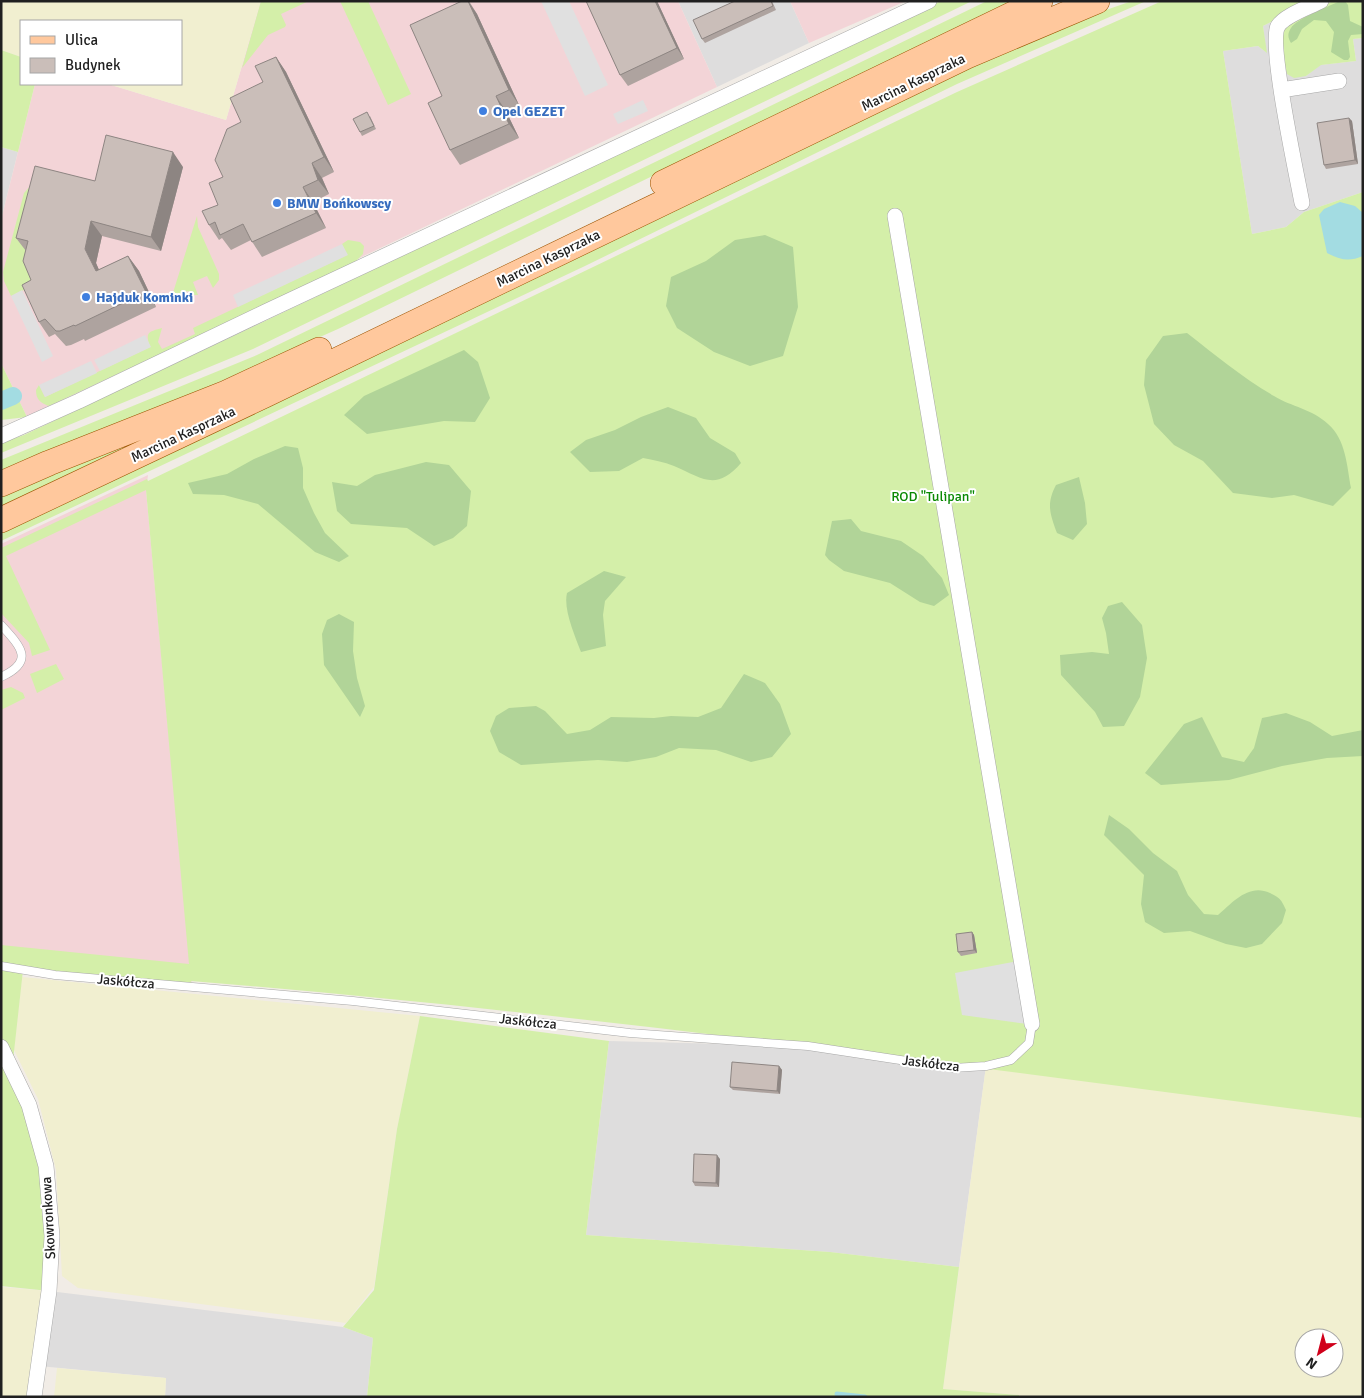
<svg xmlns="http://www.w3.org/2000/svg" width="1364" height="1398" viewBox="0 0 1364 1398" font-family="Signika,sans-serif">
<rect width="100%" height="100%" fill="#f1ece6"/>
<path fill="#dedddd" d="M678,1H790L809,43L717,87Z
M1314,1H1333L1290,22L1306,76L1320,65L1356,61L1353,39L1363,38V192L1304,212L1286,227L1252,234L1223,51L1258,46L1266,52L1263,26Z
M1,147L18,152L1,220Z
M609,1041L808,1046L986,1066L959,1267L830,1252L586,1235Z
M49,1291L343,1327L373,1338L367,1397H165L166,1378L39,1366Z"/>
<path fill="#f3d4d7" d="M261,1H678L717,87L27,417L1,363V220L35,84H108L226,120Z
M790,1H906L809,43Z
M148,475L146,490L192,986L1,964V544Z"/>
<path fill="#f1efd0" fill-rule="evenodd" d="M1,1H261L226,120L108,84H181V21H21V57L1,50Z
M22,977L420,1016L397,1129L374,1287L346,1323L78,1288L62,1276L56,1170L38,1099L14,1050Z
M986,1066L1363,1117V1397H1019L1018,1395L943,1389ZM1304,1338H1334V1368H1304Z
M1,1287L49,1291L34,1397H1Z
M57,1368L166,1378L165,1397H54Z"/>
<path fill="#d4efa9" d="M261,1H309L281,14L286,25L285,27L268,35L242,68Z
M340,1H368L411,94L388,105Z
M941,1H972L253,349L1,453V443L24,435Z
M987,1H1012L338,329L185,397L1,470V460L257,355Z
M1132,1H1146L957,84L585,266L1,541V532L223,427L949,77L1103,11Z
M1162,1H1314L1263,26L1267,53L1258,46L1223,51L1252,234L1286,227L1304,212L1363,192V1118C973,1067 583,1013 191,981L192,986L23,970L12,1070L46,1166L49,1291L1,1286V945L189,964L146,490L6,556L50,650L32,656L29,643L1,613V548L147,479L148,481L957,92Z
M1333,1H1363V38L1353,39L1356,61L1321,65L1306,76L1294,78L1287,74L1281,49L1283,29L1290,22Z
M1,50L21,57V84H35L18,152L1,147Z
M32,184L37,284L11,296L4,281L3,272L24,193Z
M197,216L198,227L219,274V280L213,288L207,276L193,282L198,295H193L188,291L171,299Z
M348,240L360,242L364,246L363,254L353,264L49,406C40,403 36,399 36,390L39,385L45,397L150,347C145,332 148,332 162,328L158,342L162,349L195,334L193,328L347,255L342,244Z
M1,363L27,417L1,420Z
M183,419L1,509V497L20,487Z
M56,664L64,679L37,693L30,674Z
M11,687L23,693L25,698L1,710V690Z
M420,1016L609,1041L586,1235L830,1252L959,1267L943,1389L1019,1395V1397H367L373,1338L343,1327L374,1290L397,1129Z"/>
<path fill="#b1d498" d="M1340,1H1345L1348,5L1350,21L1363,27V34L1351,35L1348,41L1350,57L1348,60H1344L1331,52L1334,32L1326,21L1314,20L1302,29L1297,39L1291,43C1288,38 1287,34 1291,28C1296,19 1330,6 1340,1Z
M765,235L793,247L798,307L783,356L750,366L714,352L677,328L666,306L671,277L706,261L735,240Z
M1187,333C1215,355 1243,378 1274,396C1292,407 1312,409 1328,424C1346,439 1347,467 1351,488L1333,506L1294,495L1272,498L1233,493L1203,461L1174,445L1154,424L1144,385L1146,360L1163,336Z
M464,350L478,362L490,398L475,422L444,421L367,434L344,415L364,396Z
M668,407L696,418L710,438L735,453L741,463C716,492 702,478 674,466C664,462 653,460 643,458L619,471L590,472L570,452L586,440L615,430L641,417Z
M285,446L298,448L303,468V488L314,513L325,533L349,556L339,562L315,552L258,504L224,495L193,494L188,483L227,474L254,459Z
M426,462L449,465L471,491L467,526L453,538L434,546L407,528L351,524L337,511L332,482L357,486L375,475Z
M1079,477L1085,503L1087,524L1073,540L1057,533C1050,514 1046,504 1056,485Z
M851,519L861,531L901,541L923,556L942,578L949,595L934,606L920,602L890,583L844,571L829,560L825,555L832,521Z
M604,571L626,577L605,601L603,615L606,646L581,652C575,636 563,609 567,593Z
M1122,602L1142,625L1147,658L1140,697L1124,726L1103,727L1095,712L1061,675L1060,655L1092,652L1109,654L1106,633L1102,618L1108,606Z
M339,614L354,622L353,651L357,678L365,706L360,717L324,665L322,634L327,620Z
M744,674L765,683L780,704L791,734L772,757L751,762L716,750L679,748L656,757L627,762L598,760L521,765L499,752L490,731L496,716L509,708L536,706L545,711L567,734L590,730L611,717L654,718L671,716L698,717L721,708Z
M1286,713L1310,722L1332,736L1363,730V756L1327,758L1282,766L1229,780L1161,785L1145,773L1184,724L1202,717L1222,757L1244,762L1254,748L1262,718Z
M1109,815L1129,829L1153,853L1177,871L1188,895L1204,914L1218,915C1233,902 1249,883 1270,893C1280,898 1281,899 1286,910L1282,923L1262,944L1246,948L1226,944L1190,931L1164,933L1145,922L1141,904L1144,875L1104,835Z"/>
<path fill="#e0e0e0" d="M541,1H569L608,85L585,96Z
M643,100L648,111L618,124L613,114Z
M342,244L348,255L238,307L233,295Z
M22,290L53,356L42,362L11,296Z
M145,335L151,347L100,371L94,360Z
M91,361L97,373L45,397L39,385Z
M1018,961L1027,1024L962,1015L955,973Z"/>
<path fill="#a3dce2" d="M1340,202L1355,206L1363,213V256C1349,262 1340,260 1327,253L1319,215L1324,209Z"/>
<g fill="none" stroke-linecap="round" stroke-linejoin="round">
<path stroke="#a3dce2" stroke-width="5" d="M837,1394L865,1397"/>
<path stroke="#a3dce2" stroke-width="18" d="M1,401L13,396"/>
<defs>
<path id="service" d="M1,625C20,646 36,661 1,677
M1,966L55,975L353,1001L630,1033L808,1046L953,1068L986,1066L1011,1060L1029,1043L1032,1024"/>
<path id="minor" d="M1281,90L1339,81
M1302,203C1297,176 1268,42 1278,26C1285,15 1310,7 1321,1
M895,216L1032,1024
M1,436L79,401L265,312L929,1
M1,1047L29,1105L46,1166L52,1236L49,1291L34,1397"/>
<path id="primary" d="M663,183L1040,1
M1,484L49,463L226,393L319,350
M1,520L265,395L967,56L1097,1"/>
</defs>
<use href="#service" stroke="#a7a7a7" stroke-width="9"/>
<use href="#minor" stroke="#a7a7a7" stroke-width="16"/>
<use href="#primary" stroke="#9c5400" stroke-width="26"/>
<use href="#service" stroke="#fff" stroke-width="8"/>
<use href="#minor" stroke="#fff" stroke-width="15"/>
<use href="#primary" stroke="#ffc89d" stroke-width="25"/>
</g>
<path fill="#aea39f" d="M462,1H469L477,14L519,105L506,111L519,138L460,165L450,150L442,96Z
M586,1H657L684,59L628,86L620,75Z
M735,1H772L776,10L705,43L702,39Z
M276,57L286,72L334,172L322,178L329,194L313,202L326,228L262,257L251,240L231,250L222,238L219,240L209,225L218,205L223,177L241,122L263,82Z
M370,116L376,129L362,136L360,132Z
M1349,118L1352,121L1358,164L1326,169L1324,165Z
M183,167L161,251L102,236L96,263L99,270L128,256L139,271L156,307L85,341L84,339L71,345L66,346L55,334L49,337L39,322L26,251L16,238L95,181Z
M972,932L974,935L977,953L961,956L958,952Z
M779,1066L782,1070L780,1094L733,1090L730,1087Z
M720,1159L719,1187L695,1186L693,1182Z"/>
<path fill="#8d8582" d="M468,1L477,14L519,105L509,90Z
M655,1H657L684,59L677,48Z
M276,57L286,72L334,172L324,157Z
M496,96L506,111L519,138L509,124Z
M1349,118L1352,121L1358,164L1355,160Z
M173,152L183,167L161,251L151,237Z
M312,163L322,178L329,194L318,180Z
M303,187L313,202L326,228L316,213Z
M91,221L102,236L96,263L106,286L96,271L85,249Z
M128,256L139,271L156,307L146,292Z
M972,932L974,935L977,953L974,950Z
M779,1066L782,1070L780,1094L777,1091Z
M717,1155L720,1159L719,1187L716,1183Z"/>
<path fill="#cabeb9" stroke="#8d8582" d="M462,1H468L509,90L496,96L509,124L450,150L428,103L442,96L410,25Z
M586,1H655L677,48L620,75Z
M735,1H771L773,6L702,39L693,20Z
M276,57L324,157L312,163L318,180L303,187L316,213L252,242L243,224L220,235L215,222L209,225L202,211L218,205L209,183L223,177L215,160L227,129L241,122L230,98L263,82L255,66Z
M367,112L374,126L360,132L353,119Z
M1349,118L1355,160L1324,165L1317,123Z
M106,135L173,152L151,237L91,221L85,249L96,271L128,256L146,292L75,326L74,325L60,331H56L45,319L39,322L22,285L31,280L23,261L28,241L16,238L35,166L95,181Z
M972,932L974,950L958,952L956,934Z
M732,1062L779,1066L777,1091L730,1087Z
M694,1154L717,1155L716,1183L693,1182Z"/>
<g fill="#3f7fe0" stroke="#fff" stroke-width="2">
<circle cx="483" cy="111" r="5"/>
<circle cx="277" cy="203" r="5"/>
<circle cx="86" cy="297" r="5"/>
</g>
<g text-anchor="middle" stroke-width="4" stroke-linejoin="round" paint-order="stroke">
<g font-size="14" fill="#202020" stroke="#fff">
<text transform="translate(913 82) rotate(-26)" y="5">Marcina Kasprzaka</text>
<text transform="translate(548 258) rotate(-26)" y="5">Marcina Kasprzaka</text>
<text transform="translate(183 434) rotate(-25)" y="5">Marcina Kasprzaka</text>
<text transform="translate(126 981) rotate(5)" y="5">Jaskółcza</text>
<text transform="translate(528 1021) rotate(6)" y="5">Jaskółcza</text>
<text transform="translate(931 1063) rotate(7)" y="5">Jaskółcza</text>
<text transform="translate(48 1218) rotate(-93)" y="5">Skowronkowa</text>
</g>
<g font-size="14" font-weight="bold" fill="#366cbe" stroke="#fff" text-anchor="start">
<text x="493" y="116">Opel GEZET</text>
<text x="287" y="208">BMW Bońkowscy</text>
<text x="96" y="302">Hajduk Kominki</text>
</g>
<g font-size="14" fill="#0a8903" stroke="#fff">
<text x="933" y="501">ROD "Tulipan"</text>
</g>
</g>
<rect width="1364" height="1398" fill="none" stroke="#202020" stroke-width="5"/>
<rect x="20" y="20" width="162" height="65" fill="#ffffff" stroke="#a6a6a6"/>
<rect x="30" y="36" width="25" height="8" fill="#ffc89d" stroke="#a6a6a6"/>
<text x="65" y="45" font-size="15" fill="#202020">Ulica</text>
<rect x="30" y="58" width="25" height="15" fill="#cabeb9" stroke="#a6a6a6"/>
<text x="65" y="70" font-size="15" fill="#202020">Budynek</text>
<g transform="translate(1319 1353) rotate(216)"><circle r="24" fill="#ffffff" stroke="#a6a6a6"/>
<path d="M0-4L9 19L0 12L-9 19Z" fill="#d0001b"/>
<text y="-8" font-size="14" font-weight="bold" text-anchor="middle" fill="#202020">N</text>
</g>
</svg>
